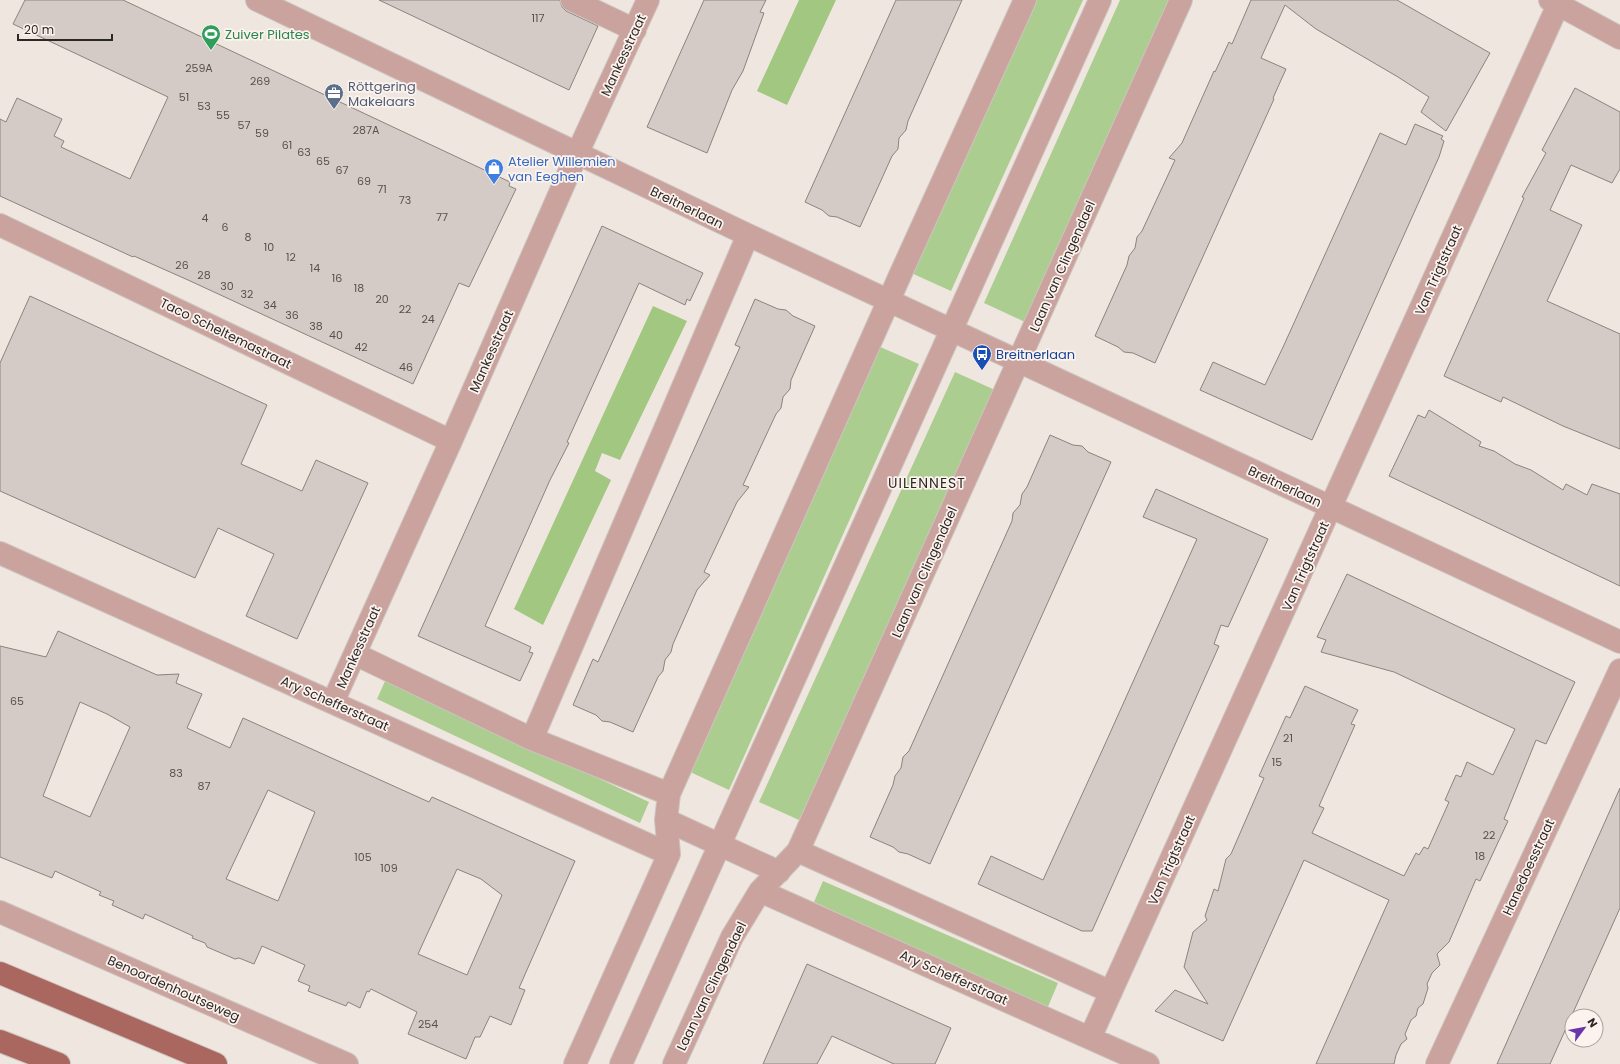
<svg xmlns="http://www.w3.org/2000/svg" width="1620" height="1064" viewBox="0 0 1620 1064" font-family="Poppins,sans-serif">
<rect width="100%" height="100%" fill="#f0e6e0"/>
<path fill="#abcd90" d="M1032,0H1083L951,291L909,272Z
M1120,0H1169L1025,322L984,303Z
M878,346L919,364L729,790L688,771Z
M955,372L995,390L814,793L799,820L759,802Z
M386,679L649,802L640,823L377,699Z
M823,881L1058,983L1047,1009L814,902Z"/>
<path fill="#a1c781" d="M799,0H836L787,105L757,91Z
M653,306L687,321L620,460L602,453L595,471L611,480L543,625L514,609Z"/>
<path fill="#d5cbc6" stroke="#8c837e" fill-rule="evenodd" d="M25,0H123L510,182L509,186L516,189L469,287L459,283L413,384L188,280L134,256L133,257L0,196V119L6,122L17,98L62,119L54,136L64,141L61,147L130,179L168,97L13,24Z
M379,0H560L562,7L566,11L598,26L569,90Z
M704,0H766L760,12L764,13L743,71L732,90L707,153L647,127Z
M896,0H962L908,121L906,130L899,138L898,149L892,156L860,227L837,217L829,216L822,210L805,202Z
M1251,0H1397L1490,53L1446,131L1421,112L1429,97L1398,77L1316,29L1285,5L1261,58L1286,69L1273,98L1274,99L1155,363L1133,353L1124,352L1118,347L1095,336L1127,265L1129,256L1135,248L1137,237L1142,231L1175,160L1169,158L1182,143L1214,71L1215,72L1229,42L1232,44Z
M1575,88L1620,112V169L1612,183L1571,165L1550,210L1582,225L1547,301L1620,334V449L1563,426L1503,397L1501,402L1444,376L1524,198L1522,197L1546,153L1542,150Z
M1415,124L1443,136L1441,139L1444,141L1439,157L1312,440L1200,390L1213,362L1265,385L1284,345L1380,133L1406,145Z
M602,226L703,273L690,301L687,299L685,305L639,283L567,442L569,443L550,480L485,626L531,647L529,652L533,653L520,681L418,636Z
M30,296L267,405L241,464L302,491L316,460L368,483L297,639L246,616L274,554L218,528L195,578L0,491V363Z
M755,299L778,309L786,310L793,316L815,326L791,380L790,389L783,397L781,408L776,414L743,485L749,487L737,502L704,572L710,575L697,590L673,644L671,652L665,660L663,671L658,677L633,732L610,722L602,721L596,715L573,705L593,659L598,662L668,507L740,347L735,345Z
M1429,410L1481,442L1479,446L1494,451L1515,464L1531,470L1563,490L1566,484L1587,495L1592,484L1620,494V586L1389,476L1418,415L1425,418Z
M1050,435L1073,445L1082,446L1088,452L1111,462L930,864L908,854L899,852L893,847L870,837L893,785L895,776L901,768L903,757L909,751L1012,521L1013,513L1020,505L1022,494L1027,487Z
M1156,489L1268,539L1228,627L1221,625L1214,644L1219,646L1092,931H1082L978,884L991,856L1043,880L1106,742L1197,539L1143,517Z
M1347,574L1575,682L1546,744L1536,740L1504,819L1508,821L1480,881L1476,879L1449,942L1437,954L1440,965L1432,973L1427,984L1428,988L1423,1004L1418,1008L1416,1016L1411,1020L1405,1034L1407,1039L1401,1044L1396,1055L1394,1064H1316L1389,900L1304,860L1223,1041L1155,1011L1175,990L1208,1004L1184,967L1193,932L1207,920L1205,916L1214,889L1218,891L1226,859L1231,854L1264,778L1259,776L1286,716L1290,718L1305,686L1358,710L1351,724L1355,725L1319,806L1324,808L1312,833L1404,876L1416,853L1419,855L1424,847L1428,849L1449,802L1445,800L1456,775L1461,777L1467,762L1493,775L1515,729L1394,672L1321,652L1326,640L1317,637Z
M58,631L157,675L179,674L176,683L202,694L187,728L230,748L243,718L429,802L432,797L575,861L519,988L525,990L511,1025L490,1016L480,1037H475L466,1059L408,1034L417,1012L371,989L369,992L367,991L360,1008L348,1002L346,1006L308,991L310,986L298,981L305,965L262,946L254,964L239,958L235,959L207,947L205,943L192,938L193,936L145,914L143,919L112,905L114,901L99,895L101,892L55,871L52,878L0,857V646L46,657ZM80,702L107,714L130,727L90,817L43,796ZM268,790L315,812L278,901L226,879ZM457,869L481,879L502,895L467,975L418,954Z
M1620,788V908L1550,1064H1497Z
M807,964L951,1028L935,1064H894L832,1036L817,1064H763Z"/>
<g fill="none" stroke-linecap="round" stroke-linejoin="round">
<defs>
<path id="minor" d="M257,0L748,235L1620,642
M572,0L635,30
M1550,0L1620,38
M0,225L451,441
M0,553L669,854
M355,654L532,739L669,794
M333,702L451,441L577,154L648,0
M532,739L748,235
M666,820L779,872
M798,851L1111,992
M760,891L1148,1064
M0,912L347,1064
M1090,1038L1558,5
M575,1064L669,854L666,820L669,794L901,273L1025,0
M621,1064L1100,0
M674,1064L732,937L760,891L798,851L1181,0
M1437,1064L1620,670"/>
<path id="major" d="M0,973L216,1064
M0,1041L59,1064"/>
</defs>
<use href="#minor" stroke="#cdc4bf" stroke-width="24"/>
<use href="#major" stroke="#cdc4bf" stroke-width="24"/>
<use href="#minor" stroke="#caa39e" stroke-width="22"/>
<use href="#major" stroke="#aa6760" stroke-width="22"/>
</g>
<defs>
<symbol id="stadium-pin" viewBox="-11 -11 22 30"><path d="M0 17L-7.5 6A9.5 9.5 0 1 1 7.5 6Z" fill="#2e9e5b" stroke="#fdf3ee"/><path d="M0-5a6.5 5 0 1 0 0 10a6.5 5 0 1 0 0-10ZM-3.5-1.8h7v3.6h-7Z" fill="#fff"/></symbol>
<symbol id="office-pin" viewBox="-11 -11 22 30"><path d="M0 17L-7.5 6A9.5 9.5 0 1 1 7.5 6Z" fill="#5c6f8a" stroke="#fdf3ee"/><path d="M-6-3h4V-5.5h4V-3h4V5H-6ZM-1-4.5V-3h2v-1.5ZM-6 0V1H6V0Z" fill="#fff"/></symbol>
<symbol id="shop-pin" viewBox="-11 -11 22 30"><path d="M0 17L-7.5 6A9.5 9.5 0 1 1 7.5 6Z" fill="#3f7fe0" stroke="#fdf3ee"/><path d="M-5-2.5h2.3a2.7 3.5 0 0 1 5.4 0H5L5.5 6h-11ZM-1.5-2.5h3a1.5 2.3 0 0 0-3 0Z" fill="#fff"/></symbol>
<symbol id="bus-pin" viewBox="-11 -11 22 30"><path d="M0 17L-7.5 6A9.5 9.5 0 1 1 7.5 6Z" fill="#1a4fb4" stroke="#fdf3ee"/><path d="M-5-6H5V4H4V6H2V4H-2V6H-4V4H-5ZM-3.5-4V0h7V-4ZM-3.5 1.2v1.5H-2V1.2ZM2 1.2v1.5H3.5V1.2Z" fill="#fff"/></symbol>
</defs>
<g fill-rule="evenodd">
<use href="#stadium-pin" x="200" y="23" width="22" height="30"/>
<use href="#office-pin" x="323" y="82" width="22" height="30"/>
<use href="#shop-pin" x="483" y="157" width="22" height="30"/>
<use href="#bus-pin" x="971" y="343" width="22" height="30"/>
</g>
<g text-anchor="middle" stroke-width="3.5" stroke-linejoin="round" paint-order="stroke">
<g font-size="11" fill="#56514e">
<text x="538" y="22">117</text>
<text x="199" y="72">259A</text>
<text x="260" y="85">269</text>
<text x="184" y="101">51</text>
<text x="204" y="110">53</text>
<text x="223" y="119">55</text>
<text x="244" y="129">57</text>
<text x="366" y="134">287A</text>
<text x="262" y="137">59</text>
<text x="287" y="149">61</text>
<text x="304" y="156">63</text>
<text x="323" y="165">65</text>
<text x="342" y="174">67</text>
<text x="364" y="185">69</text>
<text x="382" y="193">71</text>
<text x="405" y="204">73</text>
<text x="442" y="221">77</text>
<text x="205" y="222">4</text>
<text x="225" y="231">6</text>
<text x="248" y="241">8</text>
<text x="269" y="251">10</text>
<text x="291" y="261">12</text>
<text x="182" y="269">26</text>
<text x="315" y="272">14</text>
<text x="204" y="279">28</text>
<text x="337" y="282">16</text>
<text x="227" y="290">30</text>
<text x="359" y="292">18</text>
<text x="247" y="298">32</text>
<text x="382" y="303">20</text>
<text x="270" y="309">34</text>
<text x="405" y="313">22</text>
<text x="292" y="319">36</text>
<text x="428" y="323">24</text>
<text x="316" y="330">38</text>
<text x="336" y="339">40</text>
<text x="361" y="351">42</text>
<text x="406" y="371">46</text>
<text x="17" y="705">65</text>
<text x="1288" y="742">21</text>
<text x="1277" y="766">15</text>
<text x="176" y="777">83</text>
<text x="204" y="790">87</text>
<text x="1489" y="839">22</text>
<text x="1480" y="860">18</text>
<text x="363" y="861">105</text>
<text x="389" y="872">109</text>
<text x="428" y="1028">254</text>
</g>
<g font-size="13" fill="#27864d" stroke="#fdf3ee" text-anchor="start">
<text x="225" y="39">Zuiver Pilates</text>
</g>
<g font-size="13" fill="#2c2826" stroke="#fdf3ee">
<text transform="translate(623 55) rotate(-65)" y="5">Mankesstraat</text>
<text transform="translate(687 207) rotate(26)" y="5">Breitnerlaan</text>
<text transform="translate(1062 266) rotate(-66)" y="5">Laan van Clingendael</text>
<text transform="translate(1438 270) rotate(-66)" y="5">Van Trigtstraat</text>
<text transform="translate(226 333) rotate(26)" y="5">Taco Scheltemastraat</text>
<text transform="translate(491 351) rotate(-66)" y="5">Mankesstraat</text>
<text transform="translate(1285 486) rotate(25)" y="5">Breitnerlaan</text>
<text transform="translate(1305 566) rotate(-66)" y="5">Van Trigtstraat</text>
<text transform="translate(924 572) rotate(-66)" y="5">Laan van Clingendael</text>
<text transform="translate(358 647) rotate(-66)" y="5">Mankesstraat</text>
<text transform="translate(335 703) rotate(24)" y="5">Ary Schefferstraat</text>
<text transform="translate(1171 860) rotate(-66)" y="5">Van Trigtstraat</text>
<text transform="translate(1528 867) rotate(-65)" y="5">Hanedoesstraat</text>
<text transform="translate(954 977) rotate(24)" y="5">Ary Schefferstraat</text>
<text transform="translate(711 986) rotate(-64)" y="5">Laan van Clingendael</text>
<text transform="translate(174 988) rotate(24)" y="5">Benoordenhoutseweg</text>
</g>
<g font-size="13" fill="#4e5e75" stroke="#fdf3ee" text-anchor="start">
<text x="348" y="91">Röttgering<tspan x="348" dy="15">Makelaars</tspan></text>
</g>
<g font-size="13" fill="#366cbe" stroke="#fdf3ee" text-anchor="start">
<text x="508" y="166">Atelier Willemien<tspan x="508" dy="15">van Eeghen</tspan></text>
</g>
<g font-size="13" fill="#164399" stroke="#fdf3ee" text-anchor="start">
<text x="996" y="359">Breitnerlaan</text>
</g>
<g font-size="14" letter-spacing="1" fill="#2c2826" stroke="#fdf3ee">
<text x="927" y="488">UILENNEST</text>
</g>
</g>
<g transform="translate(1584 1028) rotate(58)"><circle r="19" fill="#fdf3ee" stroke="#a9a29e"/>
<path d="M0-3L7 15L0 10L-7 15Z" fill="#6a34aa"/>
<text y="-6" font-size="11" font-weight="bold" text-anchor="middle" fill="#2c2826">N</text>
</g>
<path d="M18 34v6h94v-6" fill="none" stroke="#2c2826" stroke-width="2"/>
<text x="24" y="34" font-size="12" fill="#2c2826" stroke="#fdf3ee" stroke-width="3" paint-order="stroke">20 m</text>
</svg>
